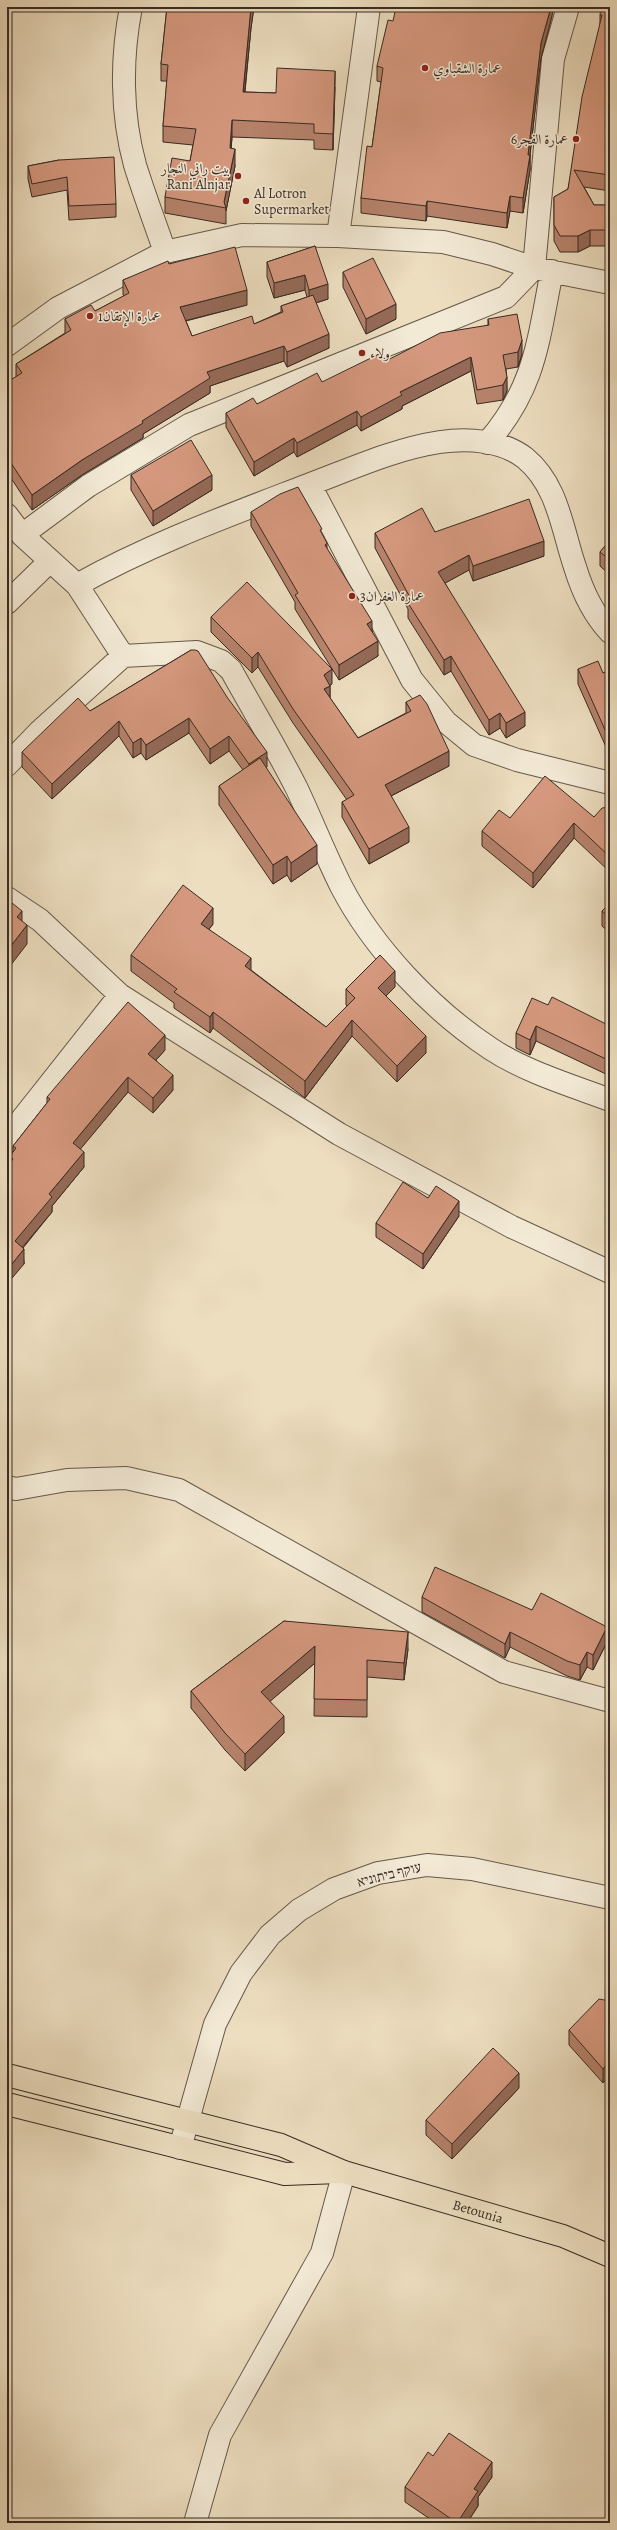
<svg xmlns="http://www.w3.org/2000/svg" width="617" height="2530" viewBox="0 0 617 2530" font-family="Alegreya,Amiri,'Frank Ruhl Libre',serif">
<rect width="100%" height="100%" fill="#eddec0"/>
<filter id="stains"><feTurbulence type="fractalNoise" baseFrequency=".005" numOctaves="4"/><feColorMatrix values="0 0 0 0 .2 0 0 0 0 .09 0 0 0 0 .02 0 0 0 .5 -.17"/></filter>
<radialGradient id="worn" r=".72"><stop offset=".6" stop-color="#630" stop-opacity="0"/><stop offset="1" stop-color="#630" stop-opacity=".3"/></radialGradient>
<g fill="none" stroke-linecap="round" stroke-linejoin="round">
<defs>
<path id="minor" d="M131,7C121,58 121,114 135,165C144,194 155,223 165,252
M338,236L369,7
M7,345L58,308L165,252L242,235L338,236L443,242L492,254L534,268L610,283
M487,443C536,387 538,340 552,271
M310,485L412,680L446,722L474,745L517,760L610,783
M7,515L22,535L77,585L123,656L197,652L221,661L231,670C253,710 277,749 297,789C312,821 325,854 341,886C373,948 432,1010 491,1049C526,1072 570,1085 610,1100
M22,535L88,486L189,425L506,297L534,268L553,59L568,7
M77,585C150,544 230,515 308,485C351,469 394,449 440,442C467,438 502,440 525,458C558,485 562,529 575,567C582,590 594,615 610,632
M7,603L50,561
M7,765L39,732L123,656
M7,898L40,920L120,995L339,1134L512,1227L610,1272
M7,1138L120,995
M7,1487L16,1489L67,1480L126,1478L179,1490L504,1672L610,1701
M180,2148L215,2024L241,1973L270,1935L299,1910L334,1889L378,1873L427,1865L472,1869L610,1898
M195,2523L220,2435L322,2253L344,2172"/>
<g id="major">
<path id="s1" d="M7,2075L281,2145L344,2172L563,2236L610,2256"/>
<path d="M7,2104L285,2174L339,2172"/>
</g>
</defs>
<use href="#minor" stroke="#65584a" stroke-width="24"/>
<use href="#major" stroke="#382b23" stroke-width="24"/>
<use href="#minor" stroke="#f3ead6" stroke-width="22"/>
<use href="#major" stroke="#eddec0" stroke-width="22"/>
</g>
<path fill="#b7836c" stroke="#382b23" d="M167,7H254L251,28L245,92L276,93L335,87L333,150L314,149V140L232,137L231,148L235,166L226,211V224L165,213V197L190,161L193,145L163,142V126L167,81H161V64Z
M610,7V191L584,187L594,205H610V246H590L578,252H560L554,241V197L568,189L600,25V15Z
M552,16L541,58L530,155V170L523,213L510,211L507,228L427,216L426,221L361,213V198L372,147L381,82L377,81V66Z
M59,160L116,204V217L69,220L67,190L32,197L28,179V166Z
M315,246L328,299L316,303L329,348L287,367L284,361L210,386V393L143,434V438L82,475L32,510L7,472V382L16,377V364L65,333V319L95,311L124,296L123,295V280L169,264L247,305L186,321L192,336L254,324L281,312V306L307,297L305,290L274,298L267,277V262Z
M343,272L396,319L366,334L343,287Z
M488,319L522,354L518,367L506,369L507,391L503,400L477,404L471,371L402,406V409L361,431L357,425L297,457L294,452L254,476L226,427V413L257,404L384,362L488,325Z
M131,475L212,490L153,526L131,490Z
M251,512L322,535L327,550L372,630L378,656L339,680L295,609V602L251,526Z
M435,532L544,556L473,581L469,570L445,583L525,726L506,738L500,728L489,735L451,671L444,675L408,618V609L375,548V533Z
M610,540V594L608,592V577L610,575L600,566V552Z
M211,617L332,684L330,685V698L358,738L406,713V702L449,766L391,796L409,842L369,864L342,817V802L347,800L293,723L258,667L252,673L211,632Z
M191,650L267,767L266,768L317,864L291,882L287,875L273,884L219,805V786L243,770L229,751L210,764L189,733L146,760L141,753L133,758L119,736L52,799L22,767V752Z
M578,669L603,673L610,670V756L578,684Z
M610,807V872L574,838L533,888L482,846V831L510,818L594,817Z
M610,903V933L602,926V911Z
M213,924L209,929L251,970L326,1027L347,1006L346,1005V989L395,987L386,996L426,1053L397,1082L352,1036L305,1098L213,1028L210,1033L174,1008V1003L131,971V955Z
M548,1005L610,1026V1071L608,1075L536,1041L530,1055L516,1048V1033Z
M165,1050L156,1060L173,1090L153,1113L128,1092L80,1149L84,1167L52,1206V1212L23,1248L24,1264L10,1164V1156L13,1151V1146L47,1103V1097Z
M428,1198L459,1216L423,1269L376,1237V1223Z
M610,1235V1254L609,1253V1239Z
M422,1597L532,1610L607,1642L593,1670L587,1667L580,1680L567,1676L510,1647L505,1658L422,1612Z
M284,1621L408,1649L404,1680L367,1677V1717L314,1716L315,1663L270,1701L284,1733L245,1771L225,1750L191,1708V1691Z
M610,2001L603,2083L569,2045V2030Z
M519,2088L452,2159L426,2135V2120Z
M433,2456L492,2477L478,2497V2506L467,2523H436L405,2502V2487Z"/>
<path fill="#956a58" stroke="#382b23" d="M251,7H254L251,28L243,108V92Z
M551,7H554L552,16L541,58L529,163L530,155V170L523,213V198L541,43Z
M335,71V87L333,150V134Z
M232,120V137L230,165V148Z
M235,149V166L226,211V208L224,202Z
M510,196V211L507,228V213Z
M427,201V216L426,221V206Z
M590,230V246L578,252V236Z
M305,275V290L274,298V283Z
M328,284V299L309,305V290Z
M247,290V305L180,322V307Z
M396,304V319L366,334V319Z
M329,334V348L287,367V352Z
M522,340V354L518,367V352Z
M284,346V361L210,386V393L143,434V438L82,475L32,510V495L82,460L142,421L207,372Z
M471,357V371L402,406V409L361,431V417L400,392Z
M507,377V391L503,400V385Z
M357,411V425L297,457V443Z
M294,438V452L254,476V462Z
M212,475V490L153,526V511Z
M544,541V556L473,581V566Z
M327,543V558L325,545Z
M469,555V570L438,587V572Z
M372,621V636L367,624Z
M378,641V656L339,680V665Z
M258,652V667L252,673V658Z
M451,656V671L444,675V660Z
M332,669V684L324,689V675Z
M330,686V701L324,689Z
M525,712V726L506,738V723Z
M500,713V728L489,735V720Z
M189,718V733L146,760V745Z
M119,721V736L52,799V784Z
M229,736V751L210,764V749Z
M141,738V753L133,758V743Z
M449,751V766L385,799V785Z
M267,752V767L249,779V764Z
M574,823V838L533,888V873Z
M409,827V842L369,864V849Z
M317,845V864L291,882V863Z
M287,856V875L273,884V865Z
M213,908V924L201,940V924Z
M22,911V930L17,917Z
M27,925V944L7,970V951Z
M251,958V975L245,966Z
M395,971V987L378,1004V988Z
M213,1012V1028L210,1033V1017Z
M352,1020V1036L305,1098V1081Z
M536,1026V1041L530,1055V1040Z
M165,1035V1050L148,1069V1054Z
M426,1036V1053L397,1082V1066Z
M610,1056V1071L608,1075V1060Z
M173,1075V1090L153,1113V1098Z
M128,1077V1092L73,1158V1143Z
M84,1152V1167L52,1206V1212L15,1256V1241L49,1194Z
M459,1201V1216L423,1269V1254Z
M24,1249V1264L7,1284V1270Z
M607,1627V1642L593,1670V1655Z
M408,1632V1649L404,1680V1663Z
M510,1632V1647L505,1658V1644Z
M315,1646V1663L261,1709V1692Z
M587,1652V1667L580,1680V1665Z
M284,1716V1733L245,1771V1754Z
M610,2060V2075L603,2083V2069Z
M519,2073V2088L452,2159V2144Z
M492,2462V2477L478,2497V2506L467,2523H457L474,2489Z"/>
<path fill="#d5987e" stroke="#382b23" d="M167,7H251L243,92L276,93L277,68L335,71L333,134L314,133V124L232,120L230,148L235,149L224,202L226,208L165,197L172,158L190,161L196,129L163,126L168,65L161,64Z
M396,7H551L541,43L528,155H530L523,198L510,196L507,213L427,201L426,206L361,198L367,146L372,147L383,68L377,66L388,20L393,21Z
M601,7H610V175L574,170L594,205H610V230H590L578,236H560L554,225V197L568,189L582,97L602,15H600Z
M114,157L116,204L69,206L67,177L32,184L28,166L59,160Z
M315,246L328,284L309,290L305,275L274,283L267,262Z
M235,247L247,290L180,307L192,336L252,316L254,324L283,312L281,306L313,295L329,334L287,352L284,346L207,372L210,378L142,421L143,423L82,460L32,495L7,457V382L22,373L16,364L71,330L65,319L91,305L95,311L129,293L123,280L168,261L169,264Z
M373,258L396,304L366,319L343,272Z
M517,314L522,340L518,352L503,355L507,377L503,385L477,390L471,357L400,392L402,395L361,417L357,411L297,443L294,438L254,462L226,413L253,398L257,404L317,373L322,382L379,354L384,362L440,333L489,325L488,319Z
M191,440L212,475L153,511L131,475Z
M298,487L322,529L320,530L327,543L325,545L372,621L367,624L378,641L339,665L295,595L298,593L251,512L280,494Z
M529,499L544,541L473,566L469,555L438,572L525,712L506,723L500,713L489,720L451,656L444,660L408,603L412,601L375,533L422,508L435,532Z
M610,540V560L600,552Z
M610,575V579L608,577Z
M247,582L332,669L324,675L330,686L324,689L358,738L411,711L406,702L420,695L427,704L449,751L385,785L409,827L369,849L342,802L354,795L293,709L258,652L252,658L211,617Z
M191,650H195L198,651L227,697L267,752L249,764L229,736L210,749L189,718L146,745L141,738L133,743L119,721L52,784L22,752L78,698L90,711Z
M598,661L603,673L610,670V741L578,669Z
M260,758L317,845L291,863L287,856L273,865L219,786Z
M545,776L594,817L602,808L610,807V857L574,823L533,873L482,831L499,810L510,818Z
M183,885L213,908L201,924L251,958L245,966L326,1027L355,998L346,989L380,955L395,971L378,988L426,1036L397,1066L352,1020L305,1081L213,1012L210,1017L174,992L177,989L131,955Z
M7,899L22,911L17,917L27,925L7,951Z
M610,903V918L602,911Z
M552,997L610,1026V1056L608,1060L536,1026L530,1040L516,1033L532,998L548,1005Z
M128,1002L165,1035L148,1054L173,1075L153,1098L128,1077L73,1143L84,1152L49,1194L52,1197L15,1241L24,1249L7,1270V1167L13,1159L10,1156L16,1148L13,1146L50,1099L47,1097Z
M403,1182L428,1198L436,1186L459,1201L423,1254L376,1223Z
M435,1567L532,1610L541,1593L607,1627L593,1655L587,1652L580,1665L567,1661L510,1632L505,1644L422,1597Z
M284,1621L408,1632L404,1663L367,1660V1700L314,1699L315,1646L261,1692L284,1716L245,1754L225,1733L191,1691Z
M599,1999L610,2001V2060L603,2069L569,2030Z
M493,2048L519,2073L452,2144L426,2120Z
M449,2433L492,2462L474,2489L478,2491L457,2523L405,2487L428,2452L433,2456Z"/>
<g fill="#8f2418" stroke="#f3ead6" stroke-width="1.5">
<circle cx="425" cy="68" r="4"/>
<circle cx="576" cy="139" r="4"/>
<circle cx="238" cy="176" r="4"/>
<circle cx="246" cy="201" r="4"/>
<circle cx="90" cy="316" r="4"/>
<circle cx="362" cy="353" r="4"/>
<circle cx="352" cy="596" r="4"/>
</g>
<g text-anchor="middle" stroke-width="3" stroke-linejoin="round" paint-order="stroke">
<g font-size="14" fill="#382b23" stroke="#f3ead6" text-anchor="start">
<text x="433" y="73">عمارة الشقباوي</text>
<text x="568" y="144" text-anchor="end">عمارة الفجر6</text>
<text x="230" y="173" text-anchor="end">بيت راني النجار<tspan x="230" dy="16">Rani Alnjar</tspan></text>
<text x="254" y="198">Al Lotron<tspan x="254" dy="16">Supermarket</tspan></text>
<text x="98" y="321">عمارة الإتقان1</text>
<text x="370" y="358">ولاء</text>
<text x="360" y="601">عمارة الغفران3</text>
</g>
<g font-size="14" fill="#382b23" stroke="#f3ead6">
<text transform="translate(389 1874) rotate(-14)" y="5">עוקף ביתוניא</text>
<text dy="5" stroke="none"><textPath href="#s1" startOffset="491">Betounia</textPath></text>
</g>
</g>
<rect width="617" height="2530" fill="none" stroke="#eddec0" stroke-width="24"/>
<rect x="8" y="8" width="601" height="2514" fill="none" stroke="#382b23" stroke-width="2"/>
<rect x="12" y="12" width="593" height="2506" fill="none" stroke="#382b23"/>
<rect width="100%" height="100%" filter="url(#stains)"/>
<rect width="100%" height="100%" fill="url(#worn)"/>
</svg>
